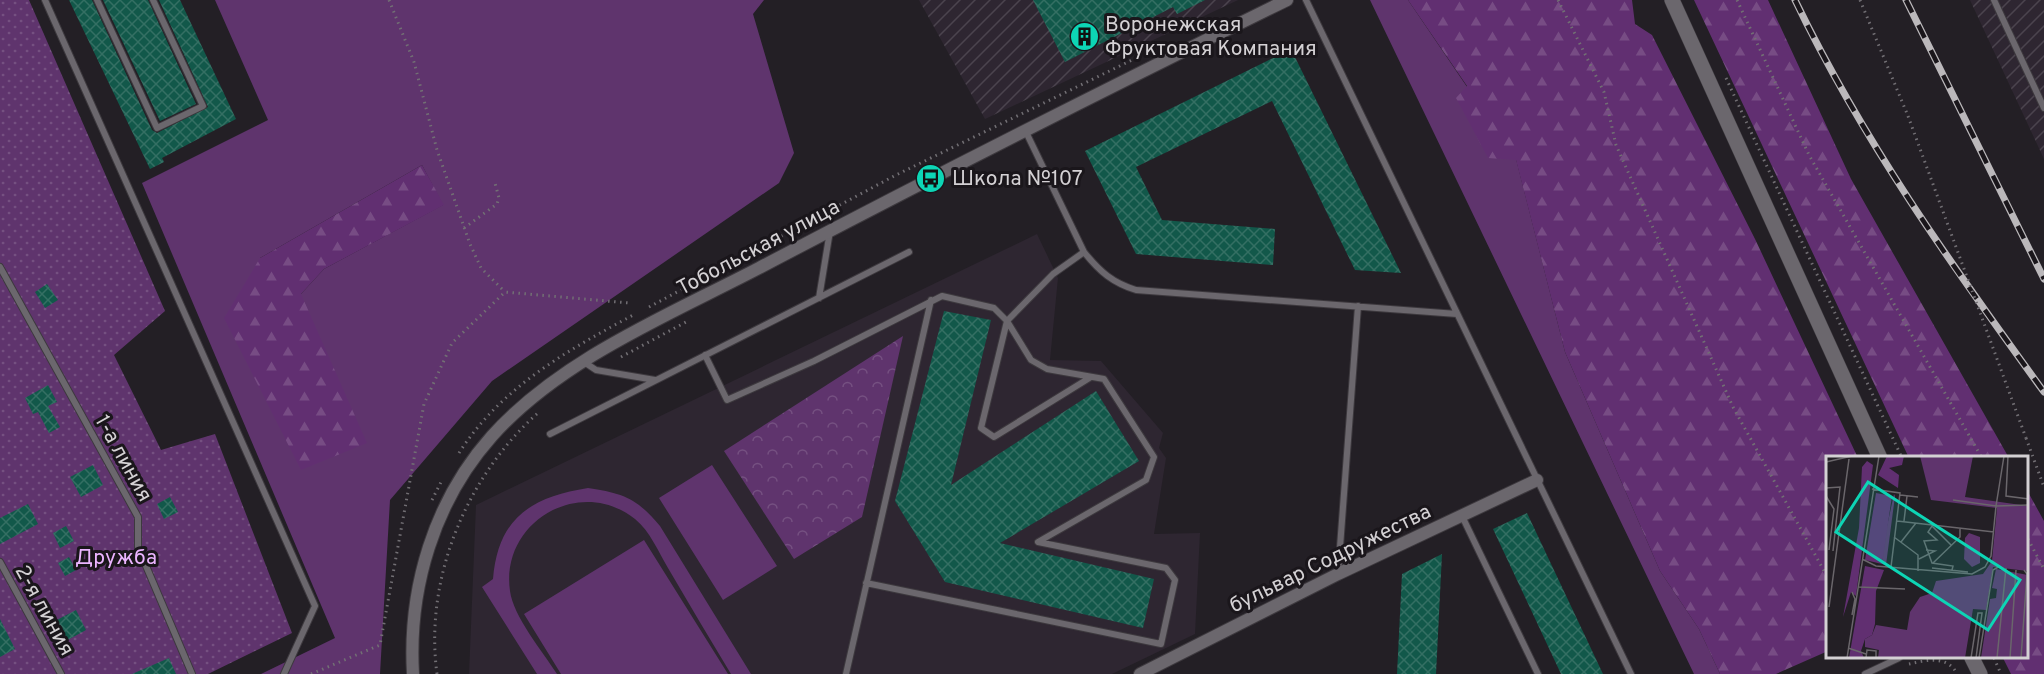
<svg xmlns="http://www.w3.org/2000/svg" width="2044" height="674" viewBox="0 0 2044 674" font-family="Overpass,sans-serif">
<defs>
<pattern id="industrial-furrows" width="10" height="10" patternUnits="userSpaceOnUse" patternTransform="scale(1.5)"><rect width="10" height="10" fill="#2e2631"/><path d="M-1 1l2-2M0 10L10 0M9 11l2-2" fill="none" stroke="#4b444e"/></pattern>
<pattern id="forest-firs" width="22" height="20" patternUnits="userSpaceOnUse" patternTransform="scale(1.5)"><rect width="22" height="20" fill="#612f71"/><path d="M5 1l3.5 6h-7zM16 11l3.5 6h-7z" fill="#774c84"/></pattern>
<pattern id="park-crowns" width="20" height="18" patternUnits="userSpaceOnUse" patternTransform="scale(1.5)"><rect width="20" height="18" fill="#5f346d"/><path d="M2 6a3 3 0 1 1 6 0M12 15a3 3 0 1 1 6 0" fill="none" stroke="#755081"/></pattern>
<pattern id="garden-dots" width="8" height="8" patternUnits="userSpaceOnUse" patternTransform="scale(1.5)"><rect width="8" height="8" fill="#5f346d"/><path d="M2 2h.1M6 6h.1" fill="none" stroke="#755081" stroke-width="1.8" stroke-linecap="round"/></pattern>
<pattern id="building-cross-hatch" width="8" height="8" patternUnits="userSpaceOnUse" patternTransform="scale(1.5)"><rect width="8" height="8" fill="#12584a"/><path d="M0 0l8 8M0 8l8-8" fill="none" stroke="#346f63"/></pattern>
</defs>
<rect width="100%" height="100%" fill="#231f25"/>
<path fill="#2e2631" d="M1037,234L1058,278L1050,360L1101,361L1163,433L1159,448L1166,458L1154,534L1200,533L1195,634L1112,674H469L476,505Z"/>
<path fill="url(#industrial-furrows)" d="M919,0H1238L985,119Z
M1970,0H2044V159Z"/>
<path fill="#5f346d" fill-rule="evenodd" d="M215,0H764L753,14L794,153L779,183L492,381L390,500L380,674H261L335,638L142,183L268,120ZM422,165L443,205L324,269L301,294L260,258Z
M1370,0H1408L1516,159L1565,352L1660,571L1699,629L1720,674H1694Z
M712,465L777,566L723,600L659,498Z
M588,488C622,493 637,498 660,526L751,674H731C710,639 689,604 668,568C659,553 650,531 635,519C580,475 500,522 510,591C513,616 543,652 557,674H537L482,587L493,579C498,518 531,497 588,488Z
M644,540L728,674H561L524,614Z"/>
<path fill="url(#forest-firs)" d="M1408,0H1632L1635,24L1652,35L1755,239L1858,458H1828V651L1776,674H1720L1699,629L1660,571L1565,352L1516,160L1488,158L1456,98L1467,86Z
M1694,0H1768L1851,179L2009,458H1909Z
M422,165L444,205L324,269L301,294L367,443L301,470L224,318L260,258Z
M2028,492L2044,521V674H2011L2003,658H2028Z"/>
<path fill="url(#park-crowns)" d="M903,336L862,517L794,559L724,451Z"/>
<path fill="url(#garden-dots)" d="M0,0H29L165,311L114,355L161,450L215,434L292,633L208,674H0Z"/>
<path fill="url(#building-cross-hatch)" d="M69,0H92L152,130L157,133L208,107L159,0H180L236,119L162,158L164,162L150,169Z
M103,0H148L196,104L160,121Z
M1033,0H1205L1177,14L1173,7L1065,62Z
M1291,49L1401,273L1355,270L1272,101L1136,167L1162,220L1275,229L1273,265L1136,254L1085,151Z
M47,284L58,300L45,308L35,292Z
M944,311L991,320L951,485L1096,391L1139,461L1000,543L1154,579L1143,628L945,582L895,501Z
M48,385L57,402L48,406L60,427L49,433L38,412L33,414L25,398Z
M93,465L103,485L81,497L70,477Z
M170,497L178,512L164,519L157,504Z
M28,504L38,524L0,544V518Z
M1527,513L1603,674H1561L1493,529Z
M66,526L74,541L60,548L53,533Z
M1442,554L1436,674H1397L1402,574Z
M69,557L76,570L65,576L58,563Z
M76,610L86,630L64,642L53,622Z
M0,619L15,649L0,657Z
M169,658L176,674H132Z"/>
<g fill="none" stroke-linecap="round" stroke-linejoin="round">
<defs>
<path id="service" d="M45,0L315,606L284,674
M97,0L157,128L203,106L153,0
M1306,0L1631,674
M1994,0L2044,108
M1025,130L1084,252C1100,272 1113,283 1136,290L1457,314
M1084,252L1053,274L1007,321L981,428L994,437L1091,377
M0,267L138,517V547L192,674
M819,298L830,231
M705,355L727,400L814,361L942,296L994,308L1007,321L1031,360L1047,369L1104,379L1154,457L1146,480L1038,542L1166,568L1175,580L1161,644L866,583
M584,362L596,370L655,380
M550,434L909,252
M1462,516L1538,674
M0,562L61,674
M1338,574L1358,306
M846,674L931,300
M1865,674L1899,658"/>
<path id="minor" d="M413,674C408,588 434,501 492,436C561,359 669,315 759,268C934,176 1110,87 1287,0
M1140,674L1338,574L1537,480"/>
<path id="tertiary" d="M1672,0L1880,458
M1972,658L1980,674"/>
</defs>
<use href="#service" stroke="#3d393e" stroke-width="8"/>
<use href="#minor" stroke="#3d393e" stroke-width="14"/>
<use href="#tertiary" stroke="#3d393e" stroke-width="16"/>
<path stroke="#726f74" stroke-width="3" stroke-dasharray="1.5 4.5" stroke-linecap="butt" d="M389,0L414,62L437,150L470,244L481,268L505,292
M1558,0L1604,92L1616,145L1733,407L1828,578
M1737,0L1809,155L1982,458
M1860,0L1908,116
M1726,78L1902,458
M464,228L497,204L499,198L495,183
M649,307L896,175L1132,60
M621,357L686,322
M2026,438L2044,487
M459,453C501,387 568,350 635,314
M432,500L441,482
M2028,539L2044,569
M1994,658L2001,674
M1909,664C1926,660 1948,655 1957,674
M311,674L380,645L424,404L452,343L505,292L629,303
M437,674C424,578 467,475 539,412"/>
<use href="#service" stroke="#6b676d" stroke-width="6"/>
<use href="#minor" stroke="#6b676d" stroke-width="12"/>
<use href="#tertiary" stroke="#6b676d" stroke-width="15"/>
<defs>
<path id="rail" d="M1795,0C1864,143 1951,264 2044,392
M1906,0L2044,279"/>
</defs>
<use href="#rail" stroke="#bbb8bb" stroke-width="7"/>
<use href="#rail" stroke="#1a161b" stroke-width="4.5" stroke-dasharray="14" stroke-linecap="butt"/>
<path stroke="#726f74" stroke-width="3" stroke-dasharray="1.5 4.5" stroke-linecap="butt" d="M1908,116L2026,438"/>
</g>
<defs>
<symbol id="building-disc" viewBox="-11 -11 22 22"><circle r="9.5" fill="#0dd5b5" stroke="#1a161b"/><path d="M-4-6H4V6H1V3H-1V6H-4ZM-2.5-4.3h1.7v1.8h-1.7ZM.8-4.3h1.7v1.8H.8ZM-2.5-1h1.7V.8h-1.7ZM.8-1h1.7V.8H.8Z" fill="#111"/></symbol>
<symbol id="bus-disc" viewBox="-11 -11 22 22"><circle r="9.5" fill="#0dd5b5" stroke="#1a161b"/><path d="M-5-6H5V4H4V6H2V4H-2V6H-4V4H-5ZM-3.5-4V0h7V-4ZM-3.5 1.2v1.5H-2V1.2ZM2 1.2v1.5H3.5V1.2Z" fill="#111"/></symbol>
</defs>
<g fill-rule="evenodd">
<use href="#building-disc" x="1068" y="20" width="33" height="33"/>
<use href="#bus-disc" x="914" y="162" width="33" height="33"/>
</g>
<g text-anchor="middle" stroke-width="6" stroke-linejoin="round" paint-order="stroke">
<g font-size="21" fill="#d4d1d4" stroke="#1a161b" text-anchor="start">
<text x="1105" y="31">Воронежская<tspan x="1105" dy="24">Фруктовая Компания</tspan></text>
<text x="952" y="185">Школа №107</text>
</g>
<g font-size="21" fill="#d4d1d4" stroke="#1a161b">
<text transform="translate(758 247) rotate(-28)" y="7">Тобольская улица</text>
<text transform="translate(124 458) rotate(61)" y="7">1-а линия</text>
<text transform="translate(1330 558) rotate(-26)" y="7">бульвар Содружества</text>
<text transform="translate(45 610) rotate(61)" y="7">2-я линия</text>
</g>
<g font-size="21" fill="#ebb4ff" stroke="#1a161b">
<text x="116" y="564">Дружба</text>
</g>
</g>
<g transform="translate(1826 456)">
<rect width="202" height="202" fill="#231f25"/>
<path d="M94,0H147L139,41L202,50V115L167,111L160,154L147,153L139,202H52L53,194L39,191V183L46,179L50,169L81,174L84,156L94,141L106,137L110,125L157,118L166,105L171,52L105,44ZM68,38L69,40L60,109L56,108L57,89ZM143,77L154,81V107L146,111L138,103L139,82Z" fill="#5f346d"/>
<path d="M61,0H78L76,9L63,12L73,19L72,32L52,19ZM41,5L47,9L30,140L25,136L17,161L33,72L36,11ZM50,37L66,40L56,108L39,104ZM39,110L58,114L50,135L49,168L46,179L39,183L35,195L38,202H23Z" fill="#612f71"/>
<path d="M170,113L202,119V202H155L164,143L170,142L171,133L166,132Z" fill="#5f346d"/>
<path fill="none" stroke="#6a666b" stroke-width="1.5" d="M182,0L180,40L203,43M0,6L26,0M0,32L14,31L7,95M46,33L74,37L65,111M74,39L92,41M0,40L8,53L3,94M127,44L170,50L178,0M71,65L168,76M78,65L81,40M68,81L92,99V115M75,86L90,67M125,89L106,70L102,76L111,84L98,85L106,107L127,110L126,114M36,103L50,110L146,118L159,111L165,100L170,50L203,49M93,103L109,95L100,94M107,107L134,81V72M106,112L142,116M33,131L79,133M26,136L29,143L26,159M3,151L23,3M22,192L40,198M21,202L53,0M40,202L41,194L50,195V202M145,202L152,157H156L150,202M153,202L167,114L174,110M171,202L180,112M184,202L190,114M195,202L201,118L198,114"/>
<path fill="#0dd5b5" fill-opacity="0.15" stroke="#0dd5b5" stroke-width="3" d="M42,26L194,124L162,174L10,76Z"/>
<rect width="202" height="202" fill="none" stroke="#d4d1d4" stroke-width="3"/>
</g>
</svg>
